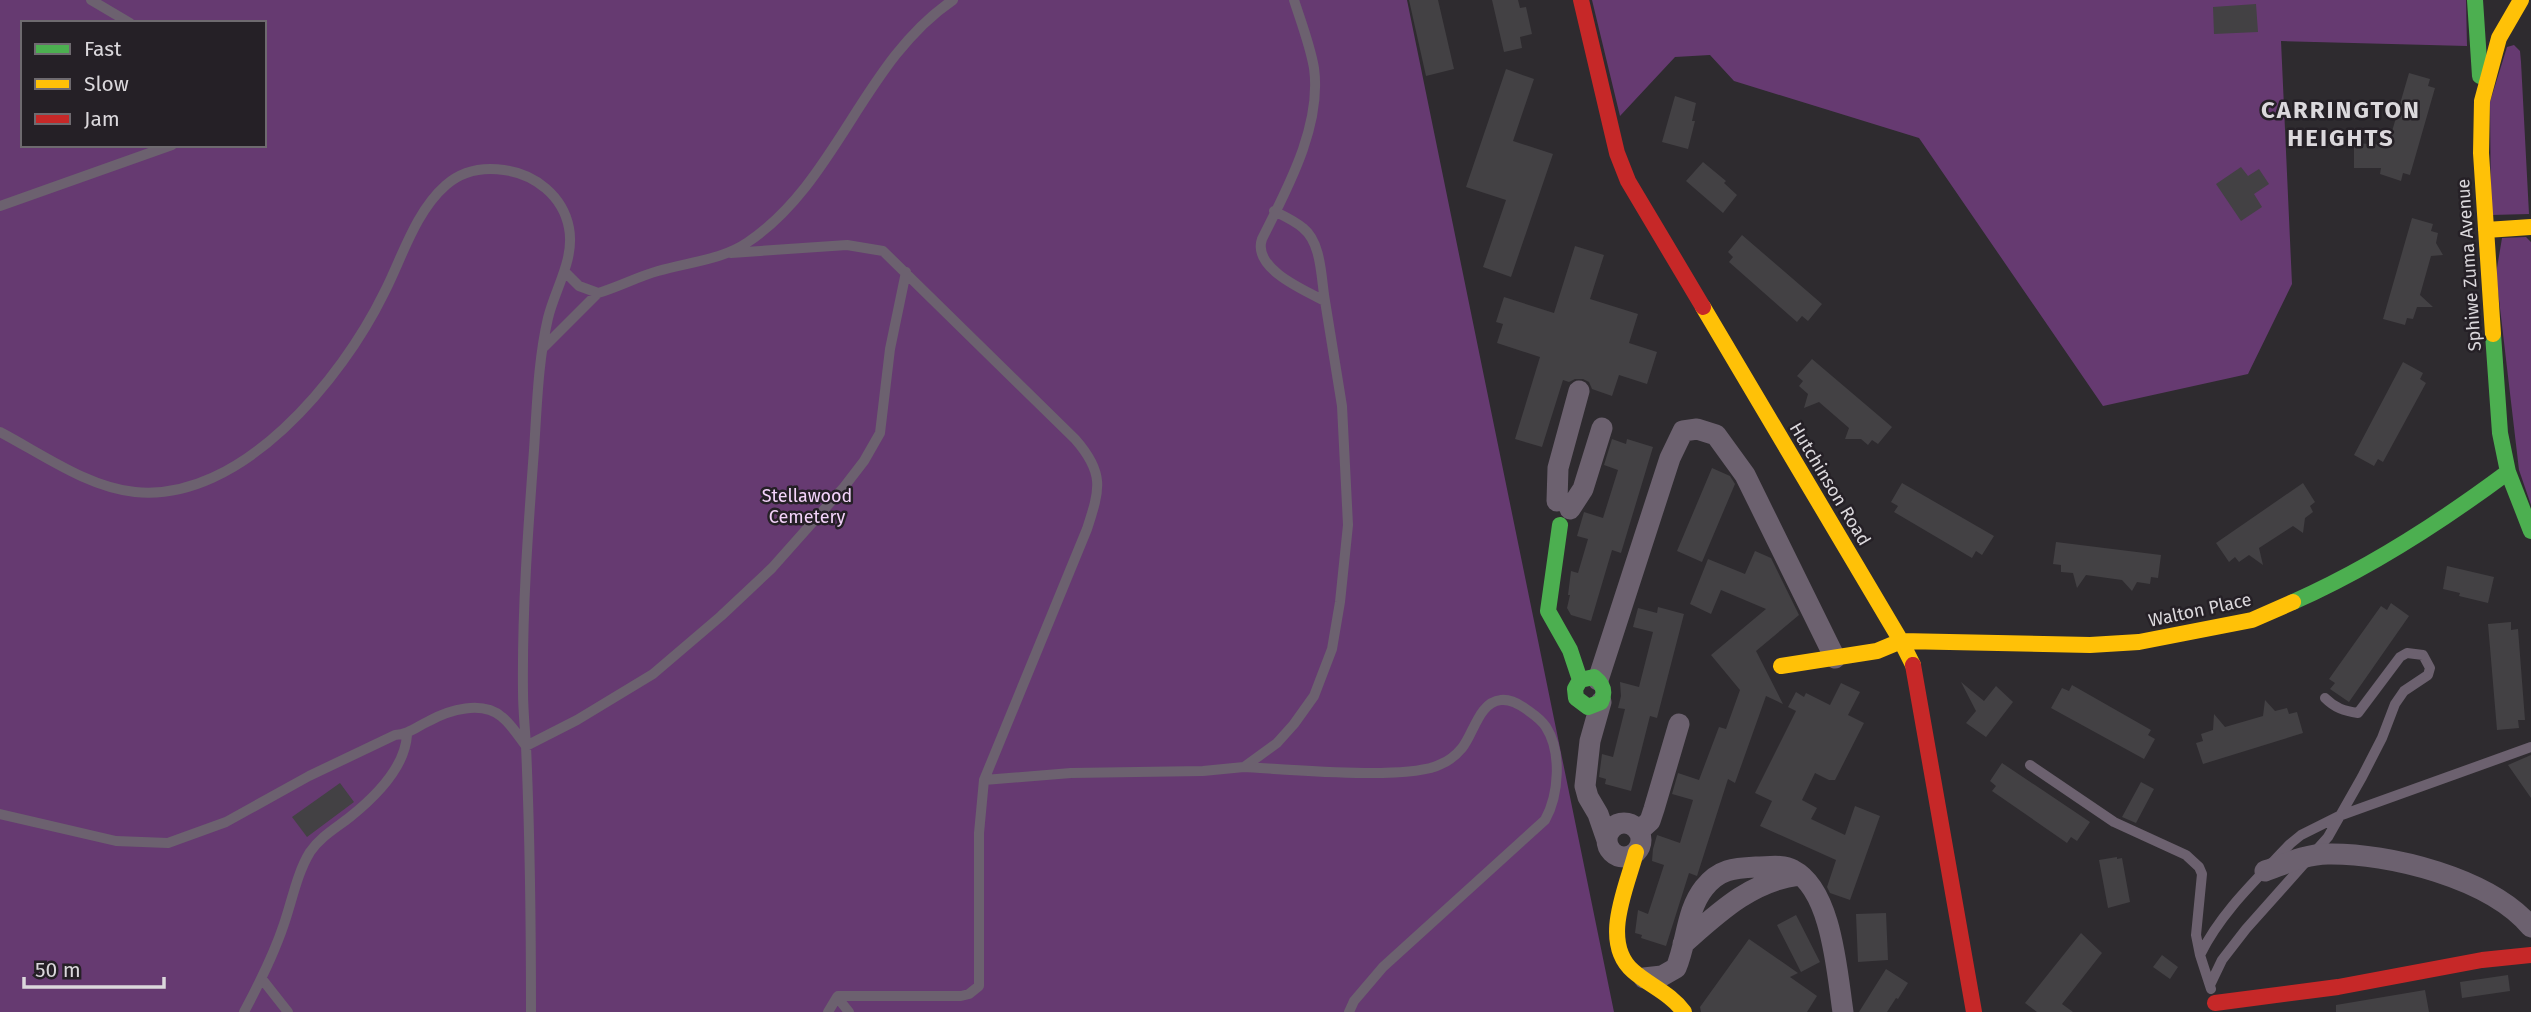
<svg xmlns="http://www.w3.org/2000/svg" width="2531" height="1012" viewBox="0 0 2531 1012" font-family="'Fira Sans',sans-serif">
<rect width="100%" height="100%" fill="#2e2b2f"/>
<path fill="#663a71" fill-rule="evenodd" d="M0,0H1407L1614,1012H0ZM23,23H264V145H23Z
M1592,0H2466L2467,46L2281,41L2292,284L2248,374L2103,406L1919,138L1734,81L1710,55L1675,57L1620,116Z
M2514,45L2520,51L2521,62L2529,214L2491,215L2490,102L2507,47Z
M2526,237L2531,242V505L2519,470L2496,274L2502,238Z"/>
<path fill="#434144" d="M1409,0H1438L1454,69L1426,76Z
M1492,0H1518L1520,8L1526,7L1532,34L1520,37L1522,48L1504,52Z
M2256,4L2258,32L2214,34L2213,7Z
M1506,69L1534,79L1513,141L1553,154L1511,277L1483,267L1506,200L1466,187Z
M2409,73L2430,79L2428,86L2435,88L2410,175L2403,173L2401,181L2380,174L2381,168H2354V143L2388,145Z
M1675,96L1696,103L1692,121H1695L1688,149L1662,142Z
M1703,162L1726,181L1724,183L1737,195L1723,213L1686,181Z
M2241,167L2248,176L2259,169L2269,184L2254,194L2262,207L2241,221L2216,184Z
M2412,218L2433,224L2431,231L2438,233L2436,243L2443,255L2431,256L2420,295L2433,307H2417L2413,319L2407,318L2405,325L2383,319Z
M1742,235L1822,304L1808,321L1802,316L1797,322L1729,262L1733,257L1728,252Z
M1575,246L1604,255L1590,299L1638,314L1629,343L1657,352L1647,384L1619,375L1612,396L1592,389L1589,382L1583,379H1575L1569,382L1563,380L1542,447L1515,439L1540,357L1497,343L1503,324L1496,322L1504,297L1554,313Z
M1812,359L1892,427L1878,444L1872,440L1868,445L1861,439H1845L1849,428L1819,402L1804,408L1808,394L1799,386L1803,381L1797,376Z
M2403,362L2423,373L2420,379L2426,383L2383,462L2378,459L2374,466L2354,455Z
M1612,439L1626,444L1627,439L1653,447L1621,553L1612,550L1591,621L1571,615L1567,608L1570,595H1568L1571,571L1578,573L1588,539L1577,536L1584,512L1603,518L1618,470L1604,465Z
M1712,468L1730,476L1735,484L1702,562L1677,551Z
M1902,483L1994,536L1982,555L1976,551L1972,558L1894,512L1898,506L1891,502Z
M2303,483L2315,502L2310,506L2313,512L2305,518L2303,533L2293,526L2259,548L2263,565L2249,555L2239,562L2235,557L2229,562L2216,543Z
M2056,542L2161,555L2158,578L2151,577L2150,584L2137,582L2132,591L2122,580L2086,575L2077,588L2073,573L2061,572V565L2053,564Z
M1755,551L1771,558L1799,615L1756,651L1783,704L1766,696L1735,783L1728,779L1697,876L1689,873L1666,946L1641,938L1642,935L1635,933L1638,910L1648,914L1664,865L1652,861L1653,849L1657,835L1680,843L1693,800L1672,794L1678,773L1699,780L1719,727L1726,729L1740,690L1711,655L1766,609L1721,590L1711,614L1690,604L1708,559L1745,574Z
M2447,566L2494,577L2488,603L2459,596L2460,593L2443,589Z
M2391,603L2409,616L2349,702L2330,689L2335,683L2329,679L2381,606L2387,610Z
M1658,607L1684,614L1657,718L1650,716L1631,791L1605,784L1606,779L1599,777L1602,754L1613,757L1625,709L1618,708L1621,696L1620,682L1639,687L1653,632L1633,627L1638,608L1657,613Z
M2511,622V630L2518,629L2525,720H2518L2519,728L2497,730L2488,624Z
M1961,682L1984,701L1996,686L2013,702L1986,737L1966,723L1976,711Z
M1841,683L1860,692L1848,715L1864,723L1835,780H1829L1815,773L1802,800L1817,808L1811,819L1845,835L1855,806L1880,816L1850,900L1830,893L1827,887L1836,860L1760,826L1772,801L1755,793L1796,711L1788,707L1796,692L1804,697L1806,693L1830,705Z
M2072,685L2151,730L2148,735L2155,739L2144,759L2051,708L2062,688L2069,691Z
M2265,700L2275,711L2287,708L2289,714L2297,712L2303,733L2203,764L2196,743L2203,741L2201,734L2213,730L2214,714L2225,727L2263,716Z
M2531,755V798L2508,765Z
M2002,763L2090,822L2077,841L2071,837L2067,843L1992,791L1996,786L1990,781Z
M2141,782L2154,789L2136,823L2122,817Z
M340,783L354,802L307,837L292,817Z
M2117,857V859L2122,858L2130,902L2108,908L2099,860Z
M1886,913L1888,960L1858,962L1856,914Z
M1796,915L1820,962L1801,972L1777,925Z
M2081,933L2102,953L2062,1004L2073,1012H2037L2025,1003Z
M1749,939L1798,973L1790,977L1817,996L1807,1012H1701L1700,1007Z
M2162,955L2178,967L2170,979L2153,967Z
M1886,969L1908,983L1898,999L1896,998L1887,1012H1859Z
M2508,975L2510,991L2462,998L2460,982Z
M2425,990L2429,1012H2336V1005Z"/>
<g fill="none" stroke-linecap="round" stroke-linejoin="round">
<path stroke="#6c616f" stroke-width="10" d="M91,0L130,23
M0,206L172,145
M1274,211C1284,216 1295,221 1303,228C1322,243 1321,279 1325,301
M731,253L847,245L883,251L1075,439C1105,473 1100,489 1087,529L984,780
M565,272L579,286L598,293C618,287 637,277 658,271C688,262 722,260 748,242C838,181 863,61 953,0
M544,347L598,293
M0,432C42,454 87,487 135,492C241,503 342,379 384,293C402,258 415,212 446,185C462,171 483,167 504,170C535,174 563,196 569,228C575,259 555,289 548,318C538,361 537,406 534,450C528,530 522,611 523,692C523,710 525,728 526,746C530,835 531,924 531,1012
M2030,765L2114,822L2186,855L2199,867L2202,874L2196,935L2200,955
M1244,767C1284,769 1410,781 1441,764C1449,761 1457,754 1462,748C1474,733 1479,702 1501,700C1510,699 1519,704 1526,709C1533,714 1541,719 1546,727C1562,752 1559,795 1545,820L1383,967L1354,1001L1349,1012
M0,814L116,841L168,843L226,822L309,776L395,735C409,734 416,727 429,721C449,710 482,700 502,717C511,724 519,737 526,746L577,720L653,674L721,616L772,568L844,487L864,461L880,433L890,349L906,272
M262,979L288,1012
M2210,985L2222,960L2246,929L2328,837L2362,777L2382,738L2395,704L2404,691L2428,675L2430,668L2423,655L2407,653L2400,657L2358,713C2344,711 2335,708 2325,698
M2211,989L2200,955C2221,912 2257,879 2290,844L2301,835L2339,816L2531,747
M244,1012C259,984 274,954 284,924C292,901 297,873 310,852C320,837 336,828 350,817C375,797 405,767 407,735
M828,1012L837,997
M849,1012L837,997L838,996H961L969,994L979,986V833L984,780L1071,773L1203,771L1244,767L1277,743L1294,724L1314,696L1332,649L1340,602L1348,525L1342,406L1325,301C1303,290 1252,268 1262,239C1287,189 1322,126 1314,68C1310,45 1301,22 1294,0"/>
<path stroke="#6c616f" stroke-width="21" d="M1557,501L1558,468L1579,391
M1570,509L1583,489L1602,428
M1598,680L1670,458L1683,431L1697,429L1716,435L1745,475L1835,658
M1601,702L1590,741L1585,786L1588,797L1598,814L1607,840
M1607 840a17 17 0 1 1 34 0a17 17 0 1 1-34 0Z
M1639,831L1650,821L1654,809L1679,724
M2265,871C2285,864 2306,854 2328,854C2389,853 2490,878 2531,927
M1683,944C1718,913 1751,881 1799,875
M1644,978L1662,976L1676,968C1687,942 1686,911 1704,888C1719,869 1734,868 1756,867C1768,867 1782,864 1793,870C1832,890 1837,973 1843,1012"/>
<path stroke="#4caf50" stroke-width="16" d="M2475,0L2480,76
M2493,334L2500,433L2508,472L2531,531
M1560,525L1548,611L1570,650L1580,680L1575,689L1576,698L1588,707L1601,702C1606,691 1603,684 1594,677L1580,680
M2293,602C2370,568 2441,522 2508,472"/>
<path stroke="#ffc107" stroke-width="16" d="M2486,230L2531,227
M1703,307L1901,641L1913,665
M2493,334L2481,153L2482,101L2499,38L2521,0
M1781,666L1877,651L1901,641L2090,645L2139,642L2252,620L2293,602
M1636,852C1627,887 1600,942 1633,971C1650,986 1670,993 1684,1012"/>
<path stroke="#c62828" stroke-width="16" d="M1581,0L1617,153L1628,181L1703,307
M1913,665L1974,1012
M2215,1003L2338,987L2482,960L2531,955"/>
</g>
<g text-anchor="middle" stroke-width="5" stroke-linejoin="round" paint-order="stroke">
<g font-size="18" fill="#dbd8dc" stroke="#252026">
<text transform="translate(2469 265) rotate(-94)" y="6">Sphiwe Zuma Avenue</text>
<text transform="translate(1830 484) rotate(59)" y="6">Hutchinson Road</text>
<text transform="translate(2200 610) rotate(-12)" y="6">Walton Place</text>
</g>
<g font-size="18" fill="#f3d3fa" stroke="#252026">
<text x="807" y="502">Stellawood<tspan x="807" dy="21">Cemetery</tspan></text>
</g>
<g font-size="24" font-weight="bold" letter-spacing="2" fill="#dbd8dc" stroke="#252026">
<text x="2341" y="118">CARRINGTON<tspan x="2341" dy="28">HEIGHTS</tspan></text>
</g>
</g>
<rect x="21" y="21" width="245" height="126" fill="#252026" stroke="#6e6a6f" stroke-width="2"/>
<rect x="35" y="44" width="35" height="10" fill="#4caf50" stroke="#6e6a6f" stroke-width="2"/>
<text x="84" y="56" font-size="21" fill="#dbd8dc">Fast</text>
<rect x="35" y="79" width="35" height="10" fill="#ffc107" stroke="#6e6a6f" stroke-width="2"/>
<text x="84" y="91" font-size="21" fill="#dbd8dc">Slow</text>
<rect x="35" y="114" width="35" height="10" fill="#c62828" stroke="#6e6a6f" stroke-width="2"/>
<text x="84" y="126" font-size="21" fill="#dbd8dc">Jam</text>
<path d="M24 977v10h140v-10" fill="none" stroke="#dbd8dc" stroke-width="3.5"/>
<text x="35" y="977" font-size="21" fill="#dbd8dc" stroke="#252026" stroke-width="5" paint-order="stroke">50 m</text>
</svg>
